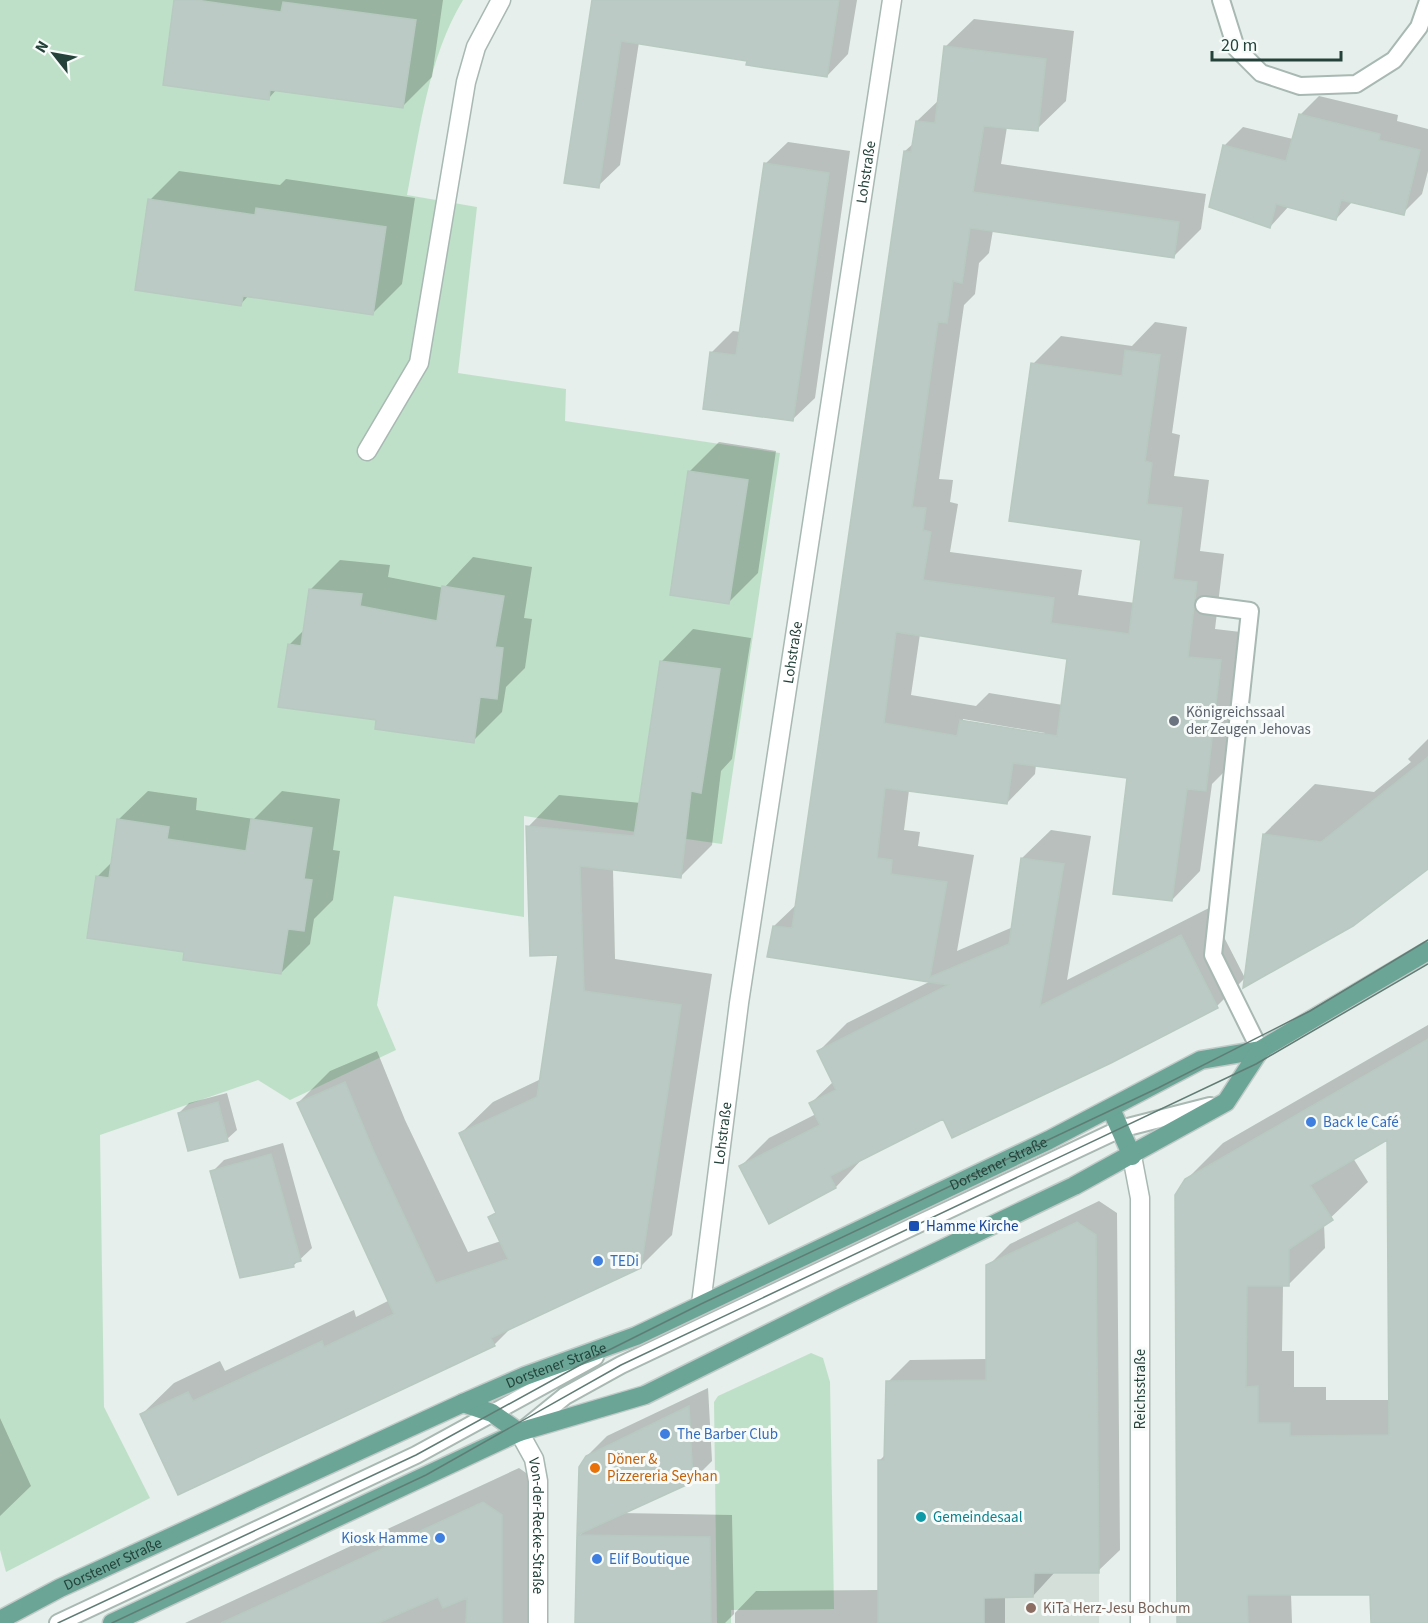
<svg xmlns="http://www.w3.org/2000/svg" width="1428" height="1623" viewBox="0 0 1428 1623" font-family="'Source Sans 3',sans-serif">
<rect width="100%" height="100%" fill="#e6efeb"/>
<path fill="#d4dfda" d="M1099,1573V1623H963L964,1574Z"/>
<path fill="#bfe0c8" d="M0,0H463C428,58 420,130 407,195L477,207L458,373L566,389L565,421L780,453L722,844L524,816V917L394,896L377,1005L396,1050L290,1100L258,1080L100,1135L104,1407L150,1498L6,1572L0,1550Z
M811,1353L823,1358L830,1382L834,1609L731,1610V1623H717L714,1402L718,1396Z"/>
<path fill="#0003" fill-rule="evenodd" d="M176,0H443L432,77L403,106L277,89L269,98Z
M594,0H857L848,54L827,76L748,59L639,42L620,165L598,186Z
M974,19L1074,31L1066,101L1037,129L1007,127L1001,164L1206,194L1201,229L1173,257L993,230L989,253L979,263L975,294L964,305L939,479L953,480L950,502L958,504L950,552L1082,570L1078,595L1135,603L1143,539L1033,364L1061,336L1132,346L1155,322L1187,327L1172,433L1180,435L1174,476L1209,480L1200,551L1224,554L1215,629L1249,633L1234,762L1212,784L1200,871L1172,900L1129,776L1036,764L1035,774L1007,803L909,790L904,830L920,832L918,846L974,855L957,951L1013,927L1022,858L1051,830L1091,836L1067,980L1209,908L1245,978L1217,1006L944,1117L863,1158L836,1187L741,1166L769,1138L816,1114L811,1103L834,1081L819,1051L847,1023L931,981L774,926L797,904L905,151L914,143L917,121L939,100L945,47ZM920,634L1069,658L1063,705L989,693L976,706L911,695ZM963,719L1045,733L1042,735L963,722Z
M1319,96L1398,115L1397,121L1428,129V171L1422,194L1403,213L1353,201L1336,219L1289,206L1270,227L1224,146L1243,127L1293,139L1300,115Z
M788,142L850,151L815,398L792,420L711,353L733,331L741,332L765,164Z
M179,171L280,185L286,179L415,198L402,284L373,313L249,295L240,305L150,200Z
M719,442L776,451L758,573L729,602L690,471Z
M473,557L532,567L524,618L532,619L525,668L506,687L502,712L473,741L377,719L289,645L305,629L311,589L340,560L390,565L388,577L444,588Z
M693,629L751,638L732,759L721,771L712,845L680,877L613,869L615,959L712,974L672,1235L640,1267L513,1326L494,1345L179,1493L142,1414L174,1383L220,1361L225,1371L354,1310L356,1317L390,1300L298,1103L330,1071L377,1051L405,1120L468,1252L501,1241L490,1217L497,1211L461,1133L493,1102L541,1079L560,954L528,827L559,795L641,803L662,661Z
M1428,739V867L1264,834L1315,784L1374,792L1411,762L1408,759Z
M148,791L197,798L196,810L254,819L282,791L340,799L333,850L340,851L333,900L314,919L310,944L281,973L185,951L97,877L113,861L118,820Z
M1428,1025V1623H1372V1594H1291L1292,1623H1178L1186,1180L1223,1143ZM1389,1137L1390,1400H1326V1387H1294V1351H1282L1283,1285H1288L1325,1248L1324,1224L1368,1182L1353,1158Z
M227,1093L237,1130L227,1139L179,1113L189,1103Z
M283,1143L312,1248L294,1265L241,1277L212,1172L224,1160Z
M1099,1201L1117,1213L1120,1550L1098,1571L1055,1572L1033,1596H1005V1623H735V1613L725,1623H579V1536L584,1531L587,1456L607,1436L708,1388L712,1461L692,1481L621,1513L732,1515L734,1614L756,1591L880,1590V1460L886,1454L888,1382L910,1360L988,1359V1266L1010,1244Z
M0,1418L31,1486L0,1516Z
M519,1468L536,1480L537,1623H185Z"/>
<path fill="#bbcac4" stroke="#b8c9c2" stroke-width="1.5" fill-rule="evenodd" d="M174,0H196L281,12L283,2L416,20L403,108L270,90L269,100L163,85Z
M592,0H839L827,77L746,65L747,61L621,41L599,188L564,183Z
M944,46L1046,59L1038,131L984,126L973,192L1179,222L1174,258L970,228L962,283L953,281L947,323L938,322L912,507L926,508L923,530L931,532L923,580L1054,598L1051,623L1129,634L1141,540L1009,521L1031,363L1122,376L1125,350L1160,355L1145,461L1152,463L1147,504L1182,508L1173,579L1197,582L1188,657L1221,660L1206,791L1187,789L1172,901L1113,894L1127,778L1013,763L1007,804L885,788L877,858L892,860L891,874L947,882L930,977L1009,944L1021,858L1064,864L1040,1006L1181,935L1218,1008L1111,1063L952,1138L943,1119L830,1176L836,1188L769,1224L739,1166L820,1125L809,1103L836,1090L817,1051L948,985L767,957L773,926L792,928L904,151L911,152L916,121L935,123ZM896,632L1067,659L1057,736L960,720L957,736L884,723Z
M1299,114L1380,134L1379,140L1420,150L1404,215L1341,200L1336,220L1276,204L1270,228L1209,207L1223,145L1286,161Z
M764,163L829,173L793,421L703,409L710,352L736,355Z
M148,199L255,215L256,208L386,227L373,315L243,296L241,306L135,290Z
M688,471L748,480L729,604L670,595Z
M442,586L504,596L495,647L503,648L497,699L480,697L474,743L375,729L376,720L278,707L288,644L301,646L309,589L362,594L360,606L437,621Z
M660,661L720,669L701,793L691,791L681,878L580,866L584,991L681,1005L641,1268L491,1338L495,1346L178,1495L140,1414L188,1392L193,1401L322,1341L324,1347L394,1314L297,1103L345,1082L374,1152L436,1283L508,1259L488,1217L496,1213L459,1133L537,1097L558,955L530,956L526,826L634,836Z
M1428,757V869L1353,926L1243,988L1263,834L1321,842Z
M117,819L169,827L167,839L246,851L251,819L312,828L304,879L312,880L304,931L288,929L281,974L183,960L184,952L87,938L96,876L109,878Z
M1428,1039V1623H1371L1370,1595H1247L1248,1623H1177L1175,1195L1185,1179ZM1387,1140L1389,1435L1290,1436V1423H1258V1386L1246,1387L1247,1286H1289V1249L1333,1220L1310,1185Z
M218,1102L228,1141L188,1151L178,1113Z
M271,1154L301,1261L293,1263L294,1267L240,1278L210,1171Z
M1077,1222L1096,1235L1099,1573H1034L1033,1597L984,1598V1623H878V1460H884L886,1381L986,1380V1265Z
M689,1406L693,1482L577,1535L579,1467L586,1456Z
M483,1502L502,1515V1623H466L467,1598L443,1608L438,1597L378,1623H221Z
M577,1535L710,1537L711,1623H575Z"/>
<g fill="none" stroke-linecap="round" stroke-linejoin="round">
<defs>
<path id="service" d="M1221,0L1236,48L1261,73L1300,86L1356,84L1394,60L1419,27L1428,1
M1204,605L1250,611L1213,955L1260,1050
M523,1430L565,1396L621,1365L914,1226L1120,1129L1210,1106
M58,1623L416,1455L595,1357"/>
<g id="minor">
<path d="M367,451L419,363L466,82L476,47L501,0"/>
<path d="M1132,1156L1140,1198V1623"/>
<path id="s1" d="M701,1304L739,1003L892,0"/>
<path id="s2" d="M519,1432L534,1459L538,1481V1623"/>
</g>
<g id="primary">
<path d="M1111,1109L1132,1156"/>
<path d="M463,1403L492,1413L519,1432"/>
<path id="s3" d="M0,1620L60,1588L463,1403L525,1376L636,1336L1049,1140L1201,1060L1260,1050L1428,951"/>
<path d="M112,1623L519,1432L645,1395L842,1297L1074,1186L1226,1102L1260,1050"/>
</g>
</defs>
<use href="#service" stroke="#a8b8b2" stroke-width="20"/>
<use href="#minor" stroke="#a8b8b2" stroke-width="21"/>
<use href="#primary" stroke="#c2cac8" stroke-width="21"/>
<use href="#service" stroke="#fff" stroke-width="16"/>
<use href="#minor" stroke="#fff" stroke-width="18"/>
<use href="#primary" stroke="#6aa596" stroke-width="18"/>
<g stroke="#5f7d75" stroke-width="1.5">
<path id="s4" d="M58,1623L416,1455L591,1359L701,1304L1158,1088L1310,1011L1428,940"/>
<path d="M112,1623L426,1475L621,1365L1256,1064L1428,964"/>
</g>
</g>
<circle fill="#6b7280" stroke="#f7fbf9" stroke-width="2" cx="1174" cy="721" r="6"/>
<g fill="#3f7fe0" stroke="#f7fbf9" stroke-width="2">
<circle cx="1311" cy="1122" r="6"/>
<circle cx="598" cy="1261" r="6"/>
<circle cx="665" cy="1434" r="6"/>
<circle cx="440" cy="1538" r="6"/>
<circle cx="597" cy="1559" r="6"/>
</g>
<rect fill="#1a4fb4" stroke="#f7fbf9" stroke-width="2" x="908" y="1220" width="12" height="12" rx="3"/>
<circle fill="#e8710a" stroke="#f7fbf9" stroke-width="2" cx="595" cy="1468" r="6"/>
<circle fill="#0f9aa8" stroke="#f7fbf9" stroke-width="2" cx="921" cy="1517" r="6"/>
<circle fill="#8d6e63" stroke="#f7fbf9" stroke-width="2" cx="1031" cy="1608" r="6"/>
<g text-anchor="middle" stroke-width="6" stroke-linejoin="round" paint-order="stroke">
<g font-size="15" fill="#24423a" stroke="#f7fbf9">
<text dy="5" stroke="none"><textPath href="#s1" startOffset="1144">Lohstraße</textPath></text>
<text dy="5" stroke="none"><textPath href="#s1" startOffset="658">Lohstraße</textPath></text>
<text dy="5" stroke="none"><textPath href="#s1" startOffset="172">Lohstraße</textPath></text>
<text dy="5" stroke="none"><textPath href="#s4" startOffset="1047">Dorstener Straße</textPath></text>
<text dy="5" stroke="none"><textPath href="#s3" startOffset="612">Dorstener Straße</textPath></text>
<text transform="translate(1140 1389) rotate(-90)" y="5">Reichsstraße</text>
<text dy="5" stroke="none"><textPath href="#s2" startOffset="98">Von-der-Recke-Straße</textPath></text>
<text dy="5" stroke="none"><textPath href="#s3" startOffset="126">Dorstener Straße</textPath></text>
</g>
<g font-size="15" fill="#5b616d" stroke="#f7fbf9" text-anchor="start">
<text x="1186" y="717">Königreichssaal<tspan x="1186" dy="17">der Zeugen Jehovas</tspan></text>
</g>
<g font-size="15" fill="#366cbe" stroke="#f7fbf9" text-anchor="start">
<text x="1323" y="1127">Back le Café</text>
<text x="610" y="1266">TEDi</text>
<text x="677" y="1439">The Barber Club</text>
<text x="428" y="1543" text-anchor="end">Kiosk Hamme</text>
<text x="609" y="1564">Elif Boutique</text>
</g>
<g font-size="15" fill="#164399" stroke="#f7fbf9" text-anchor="start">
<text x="926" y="1231">Hamme Kirche</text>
</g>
<g font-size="15" fill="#c56008" stroke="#f7fbf9" text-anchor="start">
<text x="607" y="1464">Döner &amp;<tspan x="607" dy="17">Pizzereria Seyhan</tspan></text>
</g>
<g font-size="15" fill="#0d838f" stroke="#f7fbf9" text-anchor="start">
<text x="933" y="1522">Gemeindesaal</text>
</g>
<g font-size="15" fill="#785e54" stroke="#f7fbf9" text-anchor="start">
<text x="1043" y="1613">KiTa Herz-Jesu Bochum</text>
</g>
</g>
<g transform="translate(54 54) rotate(301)" stroke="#f7fbf9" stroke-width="4.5" paint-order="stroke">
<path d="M0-4.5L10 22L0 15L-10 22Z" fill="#24423a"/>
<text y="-9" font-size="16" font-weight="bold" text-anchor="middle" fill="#24423a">N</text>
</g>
<path d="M1212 51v9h129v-9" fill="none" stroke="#24423a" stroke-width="3"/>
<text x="1221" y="51" font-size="18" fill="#24423a" stroke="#f7fbf9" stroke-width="4.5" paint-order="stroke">20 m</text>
</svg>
